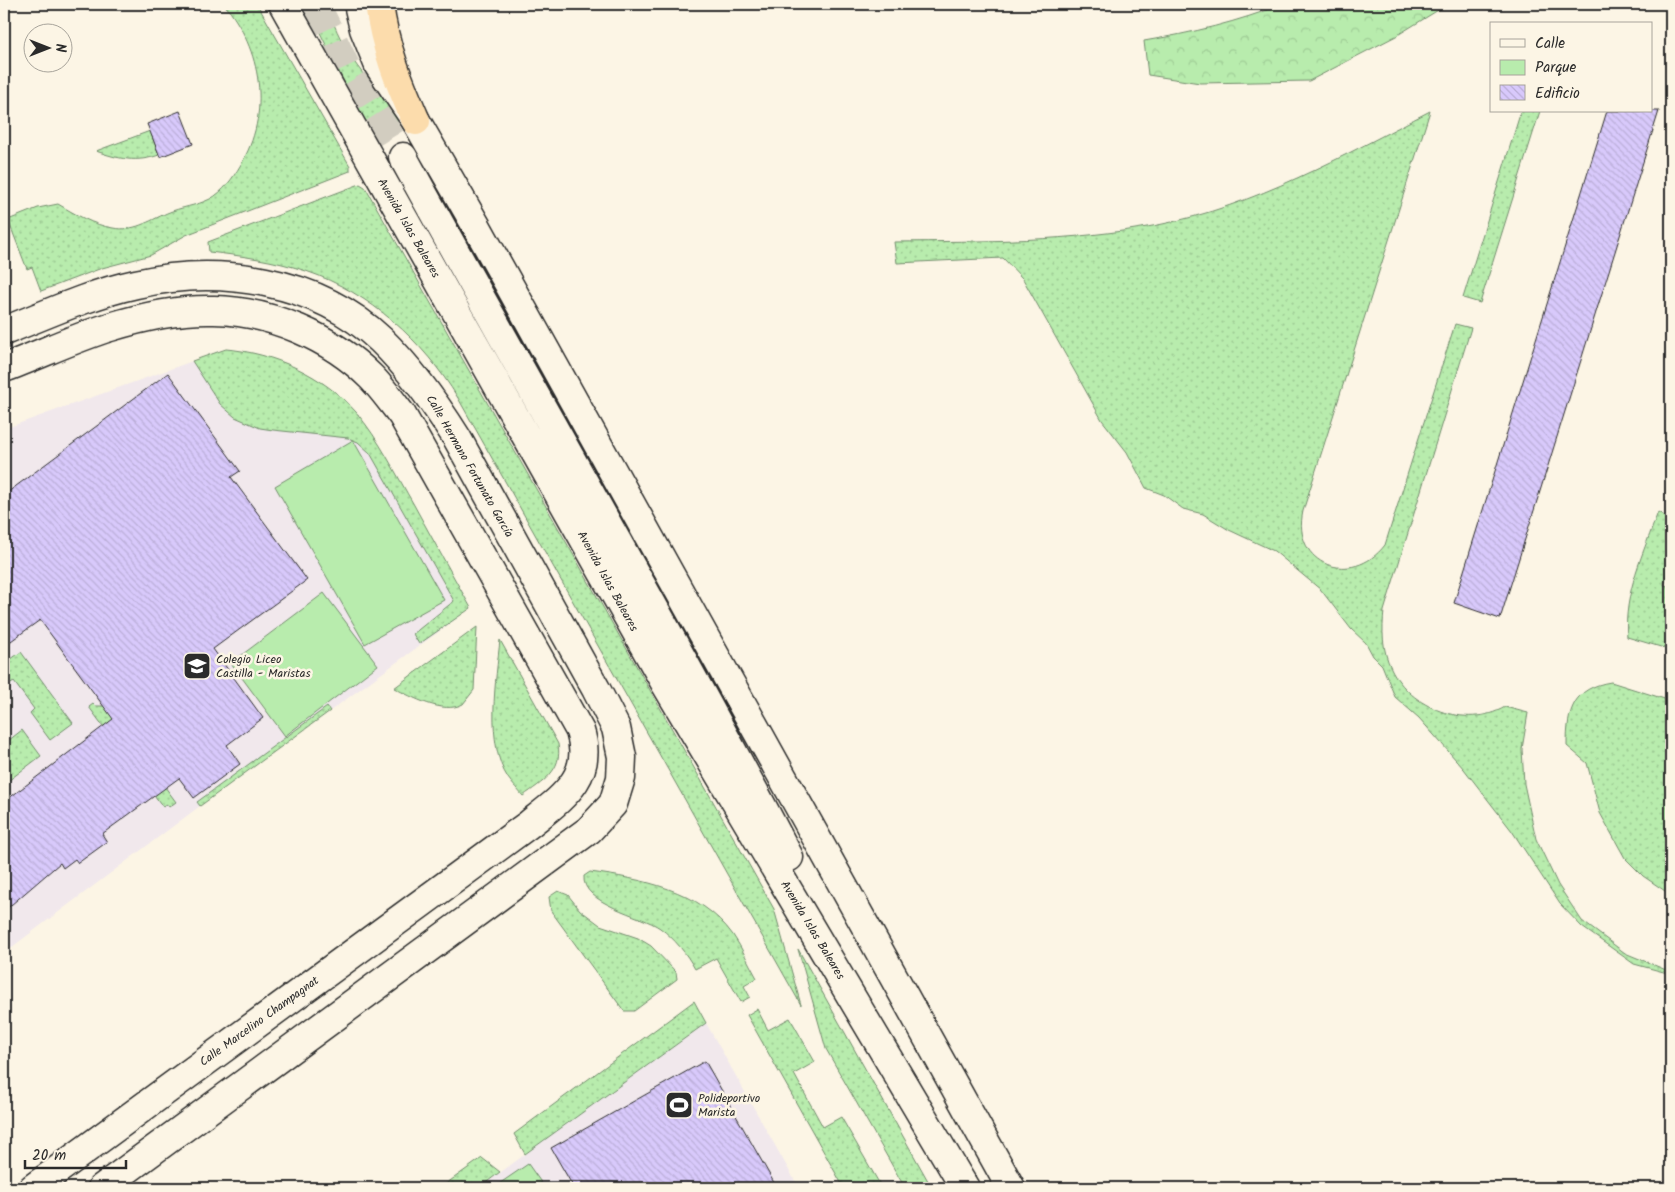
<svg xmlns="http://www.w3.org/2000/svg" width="1675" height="1192" viewBox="0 0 1675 1192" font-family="Kalam,sans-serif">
<defs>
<pattern id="grass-dots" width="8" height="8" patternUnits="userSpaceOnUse" patternTransform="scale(1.25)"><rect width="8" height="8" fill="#b8ecad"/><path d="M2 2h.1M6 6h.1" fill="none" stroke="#9ecb95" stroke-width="1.8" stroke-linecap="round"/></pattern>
<pattern id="forest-crowns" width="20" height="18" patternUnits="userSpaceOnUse" patternTransform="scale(1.25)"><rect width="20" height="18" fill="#b8ecad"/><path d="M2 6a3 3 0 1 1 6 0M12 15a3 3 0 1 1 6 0" fill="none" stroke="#9ecb95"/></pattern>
<pattern id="building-back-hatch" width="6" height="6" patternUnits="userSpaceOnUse" patternTransform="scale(1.25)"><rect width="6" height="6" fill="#d8c9fb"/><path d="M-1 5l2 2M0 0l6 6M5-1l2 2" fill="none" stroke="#baadd7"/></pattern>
</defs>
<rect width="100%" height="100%" fill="#fcf5e5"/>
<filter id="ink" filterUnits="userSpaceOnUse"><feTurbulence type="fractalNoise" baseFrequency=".02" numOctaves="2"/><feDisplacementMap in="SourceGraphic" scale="10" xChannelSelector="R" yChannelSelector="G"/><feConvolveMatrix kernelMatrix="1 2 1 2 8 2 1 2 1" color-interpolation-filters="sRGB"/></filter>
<g filter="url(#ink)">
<path fill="#f1e8ec" d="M226,349L243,351L303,371L337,395L355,411L393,469L471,608L200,806L4,953V429Z
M706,1023L799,1188H479L628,1079Z"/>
<path fill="url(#grass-dots)" stroke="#728c6c" d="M224,4H257L350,166V171L186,235L151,255L102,268L41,291L32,267L27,269L8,220L38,208L58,204C75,214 93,225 113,228C133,232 149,221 167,213C181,207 196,206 210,199C223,192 233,178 240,166C272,113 262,50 224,4Z
M306,4H326C346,59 363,77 405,117L370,135Z
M1430,111L1303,511C1291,565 1352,588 1385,545L1455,324L1471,328L1384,611C1382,630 1382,650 1391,668C1410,708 1466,730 1505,707L1528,713L1522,749L1524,784L1536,839L1558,885L1582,921L1625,953L1671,972V974L1634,964L1582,927L1560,904L1512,831L1464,769L1419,718L1395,697L1382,665L1373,656L1366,643L1351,629L1321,590L1274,551L1229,530L1203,514L1183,509L1164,495L1146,488L1127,452L1102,420L1023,279L1003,258L897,263L894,242C983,241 1071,242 1158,225C1255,206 1343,156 1430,111Z
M1521,111H1540L1480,303L1463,298Z
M150,131L159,155C137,163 118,159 96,151Z
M360,184L365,187L774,909L801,1005L458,398C423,341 371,293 306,271C274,260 242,256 209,252L208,242Z
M226,349C274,353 323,375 356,412C379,439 396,474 414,505C433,540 452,574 471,608L419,644L413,634L454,601L370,453L358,442L348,438L273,430L260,428L235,417L220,404L192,361Z
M1658,512L1671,520V562L1664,585L1671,587V650L1627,637C1623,594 1644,552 1658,512Z
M477,627L474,690L463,704C443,715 412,697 394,688Z
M500,640L558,744C563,771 542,782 523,796C518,790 513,785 508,778C485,743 496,680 500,640Z
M21,652L73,723L50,740L30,713L34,709L14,682L9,685L4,677V664Z
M1611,682L1671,701V895L1643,876L1625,858L1600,813L1587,763L1567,746C1567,710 1573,688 1611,682Z
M93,704L95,706H106L176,802L169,807L167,804L163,807L89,707Z
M327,707L330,711L200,806L197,802Z
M22,730L41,756L4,784V744Z
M590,872C641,879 700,889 733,935C742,948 749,964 757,978L744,986L750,997L741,1002L716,958L695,969C686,953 675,939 660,928C642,915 581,904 584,876Z
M558,891L568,895L580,910L600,925L638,938L651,946L676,972L677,979L634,1011H624L551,911L549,897Z
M798,949L932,1188H905L826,1049Z
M694,1001L706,1023L525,1154L514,1134Z
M757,1009L768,1030L790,1018L815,1062L794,1074L823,1127L841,1117L882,1188H844L747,1015Z
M482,1158L500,1172L479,1188H440Z"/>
<path fill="url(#forest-crowns)" stroke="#728c6c" d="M1283,4H1448L1396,36L1309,81L1200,83L1148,75L1144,41C1192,33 1238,22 1283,4Z"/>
<path fill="#b8ecad" stroke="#728c6c" d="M353,440L444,600L365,644L275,486Z
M324,593L378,665L285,736L231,663Z
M528,1164L545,1188H493Z"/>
<path fill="url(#building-back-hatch)" stroke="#2b2b2b" d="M180,111L193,144L160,157L147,124Z
M1607,111H1659L1500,619L1454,603Z
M168,373L240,471L231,477L307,580L213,649L263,718L227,745L240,764L194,798L179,778L102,834L107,842L78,863L75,859L63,868L60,863L4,911V802L113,719L40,620L4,646V495Z
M705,1061L777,1188H574L551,1148Z"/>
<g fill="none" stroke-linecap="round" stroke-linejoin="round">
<path stroke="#d2cdc0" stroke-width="28" stroke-dasharray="28 14" stroke-linecap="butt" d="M316,4L347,68L403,157"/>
<defs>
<path id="street" d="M4,331C47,314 90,294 136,284C219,265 317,279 381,340C411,369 435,403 457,438L596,689L616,728L622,757L621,778L613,804L589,830L102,1188
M4,368C39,355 74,338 110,327C142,317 180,309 214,310C270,311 331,337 371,377C382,388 392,402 402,415L580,731C595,778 560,799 528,825L33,1188"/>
<path id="secondary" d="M283,4L665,683L965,1188
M358,4L364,29L379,66L416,121L477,227L1011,1188
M403,157C531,391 665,621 789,857"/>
<path id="highway" d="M379,4C384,46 399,82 416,121"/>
</defs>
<use href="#street" stroke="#2b2b2b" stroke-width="31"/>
<use href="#secondary" stroke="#2b2b2b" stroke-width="31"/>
<use href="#highway" stroke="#2b2b2b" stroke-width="31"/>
<use href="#street" stroke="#fcf5e5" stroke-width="28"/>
<use href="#secondary" stroke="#fcf5e5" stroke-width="28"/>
<use href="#highway" stroke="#fcdcac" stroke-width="28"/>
</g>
</g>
<defs>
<symbol id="school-square" viewBox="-11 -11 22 22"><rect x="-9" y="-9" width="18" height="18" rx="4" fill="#2b2b2b" stroke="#fcf5e5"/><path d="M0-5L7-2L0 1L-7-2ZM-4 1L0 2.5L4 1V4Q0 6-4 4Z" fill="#fff"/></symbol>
<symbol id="stadium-square" viewBox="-11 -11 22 22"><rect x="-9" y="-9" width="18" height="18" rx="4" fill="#2b2b2b" stroke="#fcf5e5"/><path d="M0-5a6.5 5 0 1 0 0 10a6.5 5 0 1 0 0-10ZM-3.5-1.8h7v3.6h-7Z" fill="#fff"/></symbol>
</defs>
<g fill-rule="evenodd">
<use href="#school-square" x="181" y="650" width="32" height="32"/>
<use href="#stadium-square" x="663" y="1089" width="32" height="32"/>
</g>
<g text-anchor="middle" stroke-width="5" stroke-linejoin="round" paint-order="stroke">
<g font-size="12" fill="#2b2b2b" stroke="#fcf5e5">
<text transform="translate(409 228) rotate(60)" y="4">Avenida Islas Baleares</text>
<text transform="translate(470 466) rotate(60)" y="4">Calle Hermano Fortunato García</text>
<text transform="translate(608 581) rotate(61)" y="4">Avenida Islas Baleares</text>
<text transform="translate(813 930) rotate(59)" y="4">Avenida Islas Baleares</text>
<text transform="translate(259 1021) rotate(-36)" y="4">Calle Marcelino Champagnat</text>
</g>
<g font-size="12" fill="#2b2b2b" stroke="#fcf5e5" text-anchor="start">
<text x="216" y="663">Colegio Liceo<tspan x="216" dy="14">Castilla - Maristas</tspan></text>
<text x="698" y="1102">Polideportivo<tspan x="698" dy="14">Marista</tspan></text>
</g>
</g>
<rect width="1675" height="1192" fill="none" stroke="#fcf5e5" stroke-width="20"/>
<rect x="10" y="10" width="1655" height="1172" fill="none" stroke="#2b2b2b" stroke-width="2" filter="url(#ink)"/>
<rect x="1490" y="22" width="162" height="90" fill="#fcf5e5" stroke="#a8a49b"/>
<rect x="1500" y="39" width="25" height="8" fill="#fcf5e5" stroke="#a8a49b"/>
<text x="1535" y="48" font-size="15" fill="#2b2b2b">Calle</text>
<rect x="1500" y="60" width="25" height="15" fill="#b8ecad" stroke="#a8a49b"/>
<text x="1535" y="72" font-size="15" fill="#2b2b2b">Parque</text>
<rect x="1500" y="85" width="25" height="15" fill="url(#building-back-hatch)" stroke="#a8a49b"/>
<text x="1535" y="98" font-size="15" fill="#2b2b2b">Edificio</text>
<g transform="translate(48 48) rotate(90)"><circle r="24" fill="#fcf5e5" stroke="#a8a49b"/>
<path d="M0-4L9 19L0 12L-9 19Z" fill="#2b2b2b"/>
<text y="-8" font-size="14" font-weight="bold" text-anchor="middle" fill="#2b2b2b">N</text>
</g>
<path d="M25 1160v8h101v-8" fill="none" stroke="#2b2b2b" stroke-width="2.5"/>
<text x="32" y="1160" font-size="15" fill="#2b2b2b" stroke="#fcf5e5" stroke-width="4" paint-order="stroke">20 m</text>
</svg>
